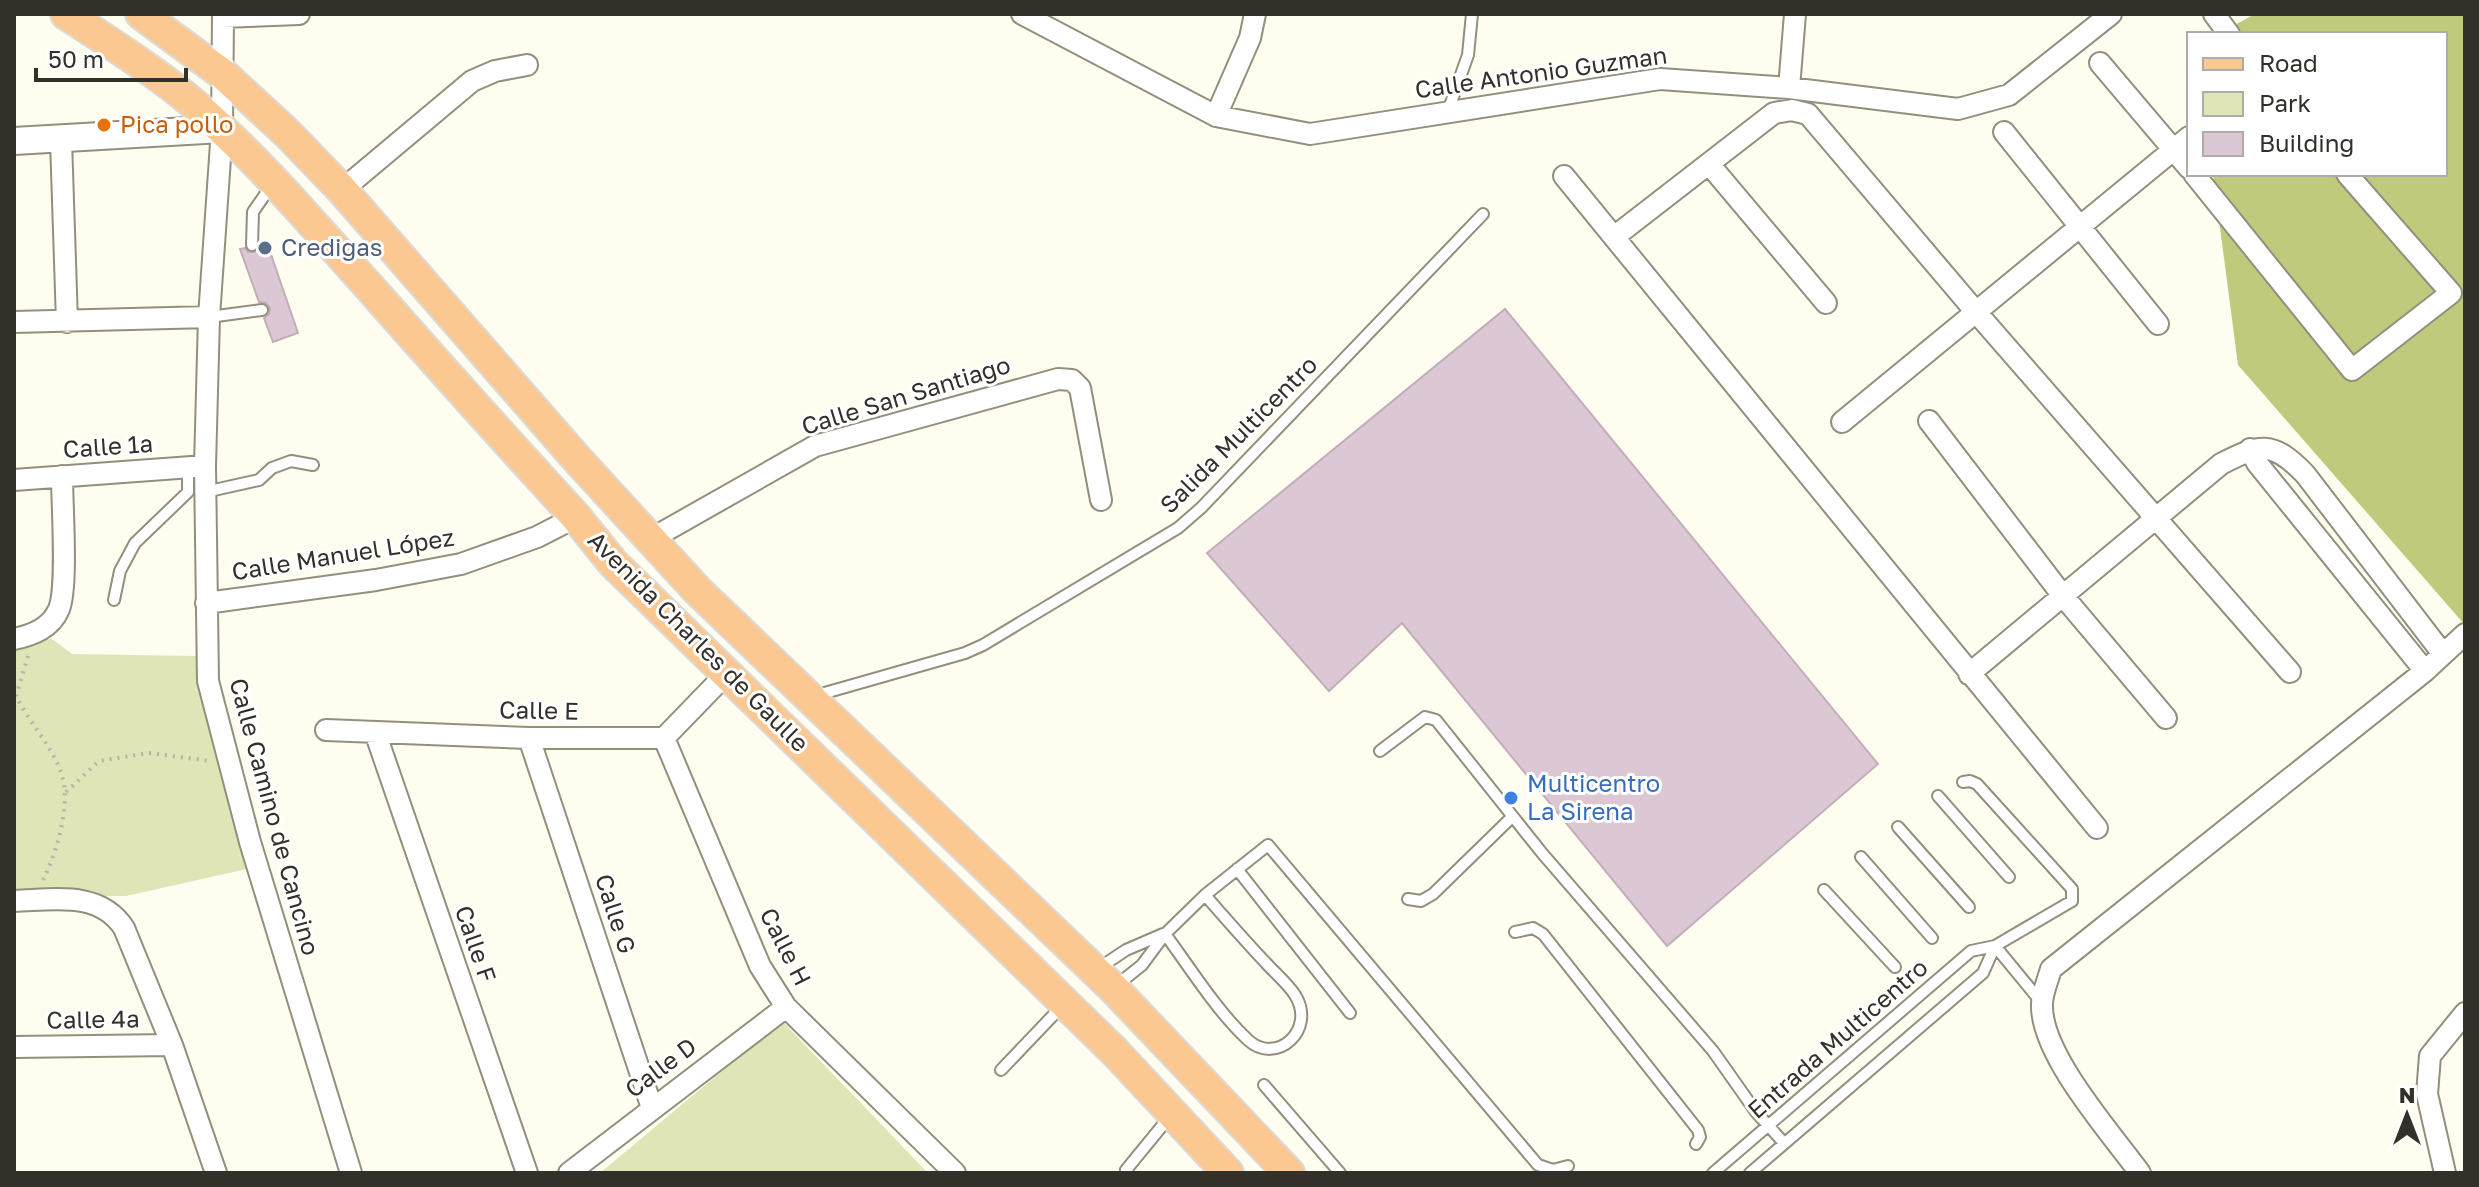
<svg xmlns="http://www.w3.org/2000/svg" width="2479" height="1187" viewBox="0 0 2479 1187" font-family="'Golos Text',sans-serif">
<rect width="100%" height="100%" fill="#fffcf0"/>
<path fill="#dfe5b6" d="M52,639L72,654L196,656L251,868L126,896H14V642Z
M782,1021L927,1172L600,1173Z"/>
<path fill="#c1ca7c" d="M2255,14H2465V625L2238,365L2213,174H2445V34H2218Z"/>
<path fill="#dcc8d4" stroke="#c2aeb9" stroke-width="2" d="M266,240L298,333L273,342L264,318L269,314L270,308L266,303L259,302L240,249L245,248L248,252H255L260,242Z
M1505,309L1878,764L1667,946L1402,623L1329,691L1207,553Z"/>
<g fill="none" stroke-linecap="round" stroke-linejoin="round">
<defs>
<path id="service" d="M1448,111L1468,55L1472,14
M252,245L253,212L273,183
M209,317L262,310
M205,492L259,480L272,468L291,461L313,465
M114,600L120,571L135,543L188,492V467
M814,696L965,653L983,645L1178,528L1201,508L1483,214
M1380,751L1425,717L1436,720L1542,853L1713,1051L1756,1112L1784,1143
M1938,796L2009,877
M1898,827L1969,907
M1861,857L1932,938
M1237,869L1350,1013
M1824,890L1895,967
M1408,899L1421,901L1433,894L1512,817
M1515,932L1533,928L1543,934L1698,1130L1700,1137L1696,1144
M1165,934C1191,969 1216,1010 1248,1040C1276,1066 1317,1030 1295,995C1288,984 1275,973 1266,963C1245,941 1225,918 1205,895
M1995,946L2042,1003
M1096,970L1126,950L1163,934
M1117,985L1142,965L1165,934L1205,895L1268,845L1538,1165L1553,1170L1568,1166
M1001,1070L1063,1005
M1264,1085L1340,1173
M1128,1173L1126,1170L1171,1115
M1713,1173L1971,951L1995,946L2072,901V889L1977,784L1970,781L1963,782
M1750,1173L1983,973L1995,946"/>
<path id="minor" d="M299,14L223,17L222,129L209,317L205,466L208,681L250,842L351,1173
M1022,14L1216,116L1310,134L1660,79L1789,88L1958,109L2009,95L2111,14
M2214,14L2229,34
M2100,63L2189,168
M1789,88L1795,14
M1216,116L1250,38L1255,14
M2004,132L2158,324
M61,140L67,322
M1709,164L1826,303
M2194,174L2352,370L2451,293L2347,174
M1564,176L2097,828
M342,190L472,81L495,71L527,65
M1614,237L1774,113L1792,110L1808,114L1976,312L2290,672
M14,322L209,317
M1929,421L2063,596L2166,718
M1842,422L2189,137
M2250,449L2257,463L2425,671
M14,480L205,466
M651,539L815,446L1058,379L1072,380L1080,388L1101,500
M206,603L376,580L461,564L537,537L576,517
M14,639C33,635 51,628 59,609C68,587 62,504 62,476
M1969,674L2221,464C2260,444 2272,440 2305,474L2443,654
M326,730L529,738H664L726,674
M375,732L527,1173
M529,738L652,1108
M664,738L760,966L786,1007L955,1173
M14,901C53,900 99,890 124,928L172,1045L216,1173
M14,1047L172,1045
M569,1173L786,1007
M2140,1173C2111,1133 2040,1054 2042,1004C2042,993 2048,980 2051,969L2425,671L2465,634
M2445,1173L2427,1094L2430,1056L2465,1013"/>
<path id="secondary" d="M14,141L222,129"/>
<path id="primary" d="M66,14C110,43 155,71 195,105C260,161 315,227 372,290C439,366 507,442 576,517L613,563L1114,1051L1228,1173
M141,14L224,75L288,134L342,190L576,458L698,591L1113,988L1289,1173"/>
</defs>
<use href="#service" stroke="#938f7d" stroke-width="14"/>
<use href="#minor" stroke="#938f7d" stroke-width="24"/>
<use href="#secondary" stroke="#938f7d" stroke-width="30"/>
<use href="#primary" stroke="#dadad8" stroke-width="34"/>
<path stroke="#b5b3a8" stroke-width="4" stroke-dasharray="2 6" stroke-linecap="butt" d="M28,656L16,696C29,722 51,745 61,772C72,803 57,852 43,880
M66,792L99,761L149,753L210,761"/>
<use href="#service" stroke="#fff" stroke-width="10"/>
<use href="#minor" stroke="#fff" stroke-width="20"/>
<use href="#secondary" stroke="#fff" stroke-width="26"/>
<use href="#primary" stroke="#fbc891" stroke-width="30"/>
</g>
<circle fill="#e8710a" stroke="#fff" stroke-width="3" cx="104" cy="125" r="8"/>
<circle fill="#5c6f8a" stroke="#fff" stroke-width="3" cx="265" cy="248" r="8"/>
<circle fill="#3f7fe0" stroke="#fff" stroke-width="3" cx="1511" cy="798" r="8"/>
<g text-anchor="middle" stroke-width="6" stroke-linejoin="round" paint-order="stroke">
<g font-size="24" fill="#323028" stroke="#fff">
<text transform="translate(1541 73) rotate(-8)" y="8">Calle Antonio Guzman</text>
<text transform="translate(906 396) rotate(-17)" y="8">Calle San Santiago</text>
<text transform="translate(1239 435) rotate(-45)" y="8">Salida Multicentro</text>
<text transform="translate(108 447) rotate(-4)" y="8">Calle 1a</text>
<text transform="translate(343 555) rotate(-9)" y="8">Calle Manuel López</text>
<text transform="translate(698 642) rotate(45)" y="8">Avenida Charles de Gaulle</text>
<text transform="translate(539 711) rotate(1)" y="8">Calle E</text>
<text transform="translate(274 817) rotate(75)" y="8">Calle Camino de Cancino</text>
<text transform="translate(615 914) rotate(72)" y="8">Calle G</text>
<text transform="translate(475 944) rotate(71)" y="8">Calle F</text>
<text transform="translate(785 947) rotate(63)" y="8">Calle H</text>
<text transform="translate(93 1020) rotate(-1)" y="8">Calle 4a</text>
<text transform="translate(1838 1039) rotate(-41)" y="8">Entrada Multicentro</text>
<text transform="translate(661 1068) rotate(-37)" y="8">Calle D</text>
</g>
<g font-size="24" fill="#c56008" stroke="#fff" text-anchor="start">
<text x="120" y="133">Pica pollo</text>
</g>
<g font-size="24" fill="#4e5e75" stroke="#fff" text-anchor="start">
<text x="281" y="256">Credigas</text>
</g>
<g font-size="24" fill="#366cbe" stroke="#fff" text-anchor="start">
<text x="1527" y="792">Multicentro<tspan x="1527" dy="28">La Sirena</tspan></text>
</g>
</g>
<rect width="2479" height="1187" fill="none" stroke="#323028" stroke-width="32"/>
<rect x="2187" y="32" width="260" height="144" fill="#ffffff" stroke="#adaca9" stroke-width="2"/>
<rect x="2203" y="58" width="40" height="12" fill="#fbc891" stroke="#adaca9" stroke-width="2"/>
<text x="2259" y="72" font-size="24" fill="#323028">Road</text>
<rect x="2203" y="92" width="40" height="24" fill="#dfe5b6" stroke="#adaca9" stroke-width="2"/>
<text x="2259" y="112" font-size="24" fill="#323028">Park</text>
<rect x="2203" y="132" width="40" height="24" fill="#dcc8d4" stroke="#adaca9" stroke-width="2"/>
<text x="2259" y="152" font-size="24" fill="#323028">Building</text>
<g transform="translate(2407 1115)" stroke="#ffffff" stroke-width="6" paint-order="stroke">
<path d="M0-6L14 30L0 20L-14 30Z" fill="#323028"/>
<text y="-12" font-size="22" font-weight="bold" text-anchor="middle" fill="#323028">N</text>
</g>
<path d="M36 68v12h150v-12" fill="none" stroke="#323028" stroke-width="4"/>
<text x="48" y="68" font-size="24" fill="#323028" stroke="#ffffff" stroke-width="6" paint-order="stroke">50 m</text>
</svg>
